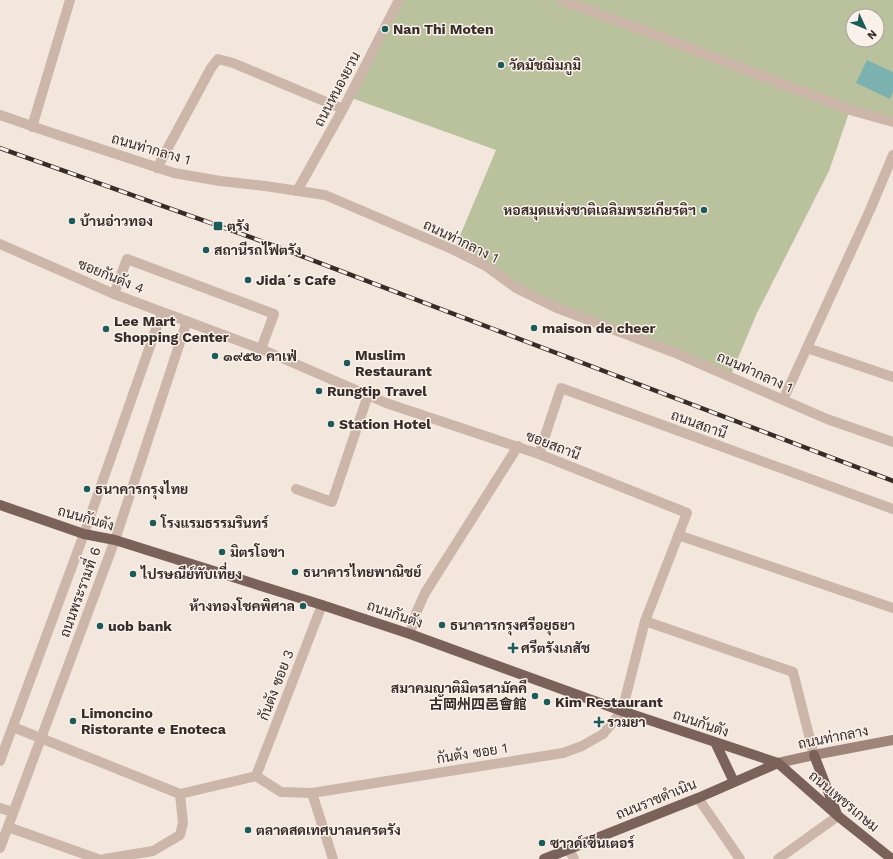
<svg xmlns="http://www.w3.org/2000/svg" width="893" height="859" viewBox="0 0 893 859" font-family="'Work Sans','Noto Sans SC',Sarabun,sans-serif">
<rect width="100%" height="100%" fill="#f3e7dd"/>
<path fill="#b9c29d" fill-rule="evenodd" d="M399,0H893V122L850,110L829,171L757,313L730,377L561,309L454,250L496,150L349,97ZM853,16H877V40H853Z"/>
<path fill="#7bb1ae" d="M867,60L893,72V92L890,99L856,83Z"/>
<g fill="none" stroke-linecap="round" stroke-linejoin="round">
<path stroke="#cbb6a9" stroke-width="10" d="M561,0L648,32L850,110L893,122
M32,127L70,0
M157,168L211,68L218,59L233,63L343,109
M297,191L343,109L399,0
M114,294L127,259L274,314L261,349
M807,348L893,377V376
M783,400L870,210L893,155
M296,489L332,502L368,395
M678,535L893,608
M645,621L793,672L814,755
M410,634L416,613L425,593L518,446
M13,727L180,794L256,776L281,792L312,793L563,753L582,746L603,734L622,711
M256,776L322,605
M312,793L333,859
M698,798L740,859
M8,827L98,859
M569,850L574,859
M104,859L153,851L180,835L183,823L180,794"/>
<path stroke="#cbb6a9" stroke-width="10" d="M0,115L49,132L174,173L220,181L265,186L325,195L454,250L486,266L516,288L557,308L673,352L827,419L893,442
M0,244L114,294L261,349L386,403L539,454L687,513L645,621L622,711
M539,454L561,388L893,509
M0,761L84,534L162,312
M0,808L13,812
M0,848L115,540L187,321
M778,859L838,816"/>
<path stroke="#9f847a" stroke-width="10" d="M778,763L814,755L893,740"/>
<path stroke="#7a625a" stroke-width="10" d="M0,505L84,534L115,540L322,605L410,634L622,711L778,763L838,816L892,859
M715,742L734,782
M814,755L837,814
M544,859L698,798L778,763"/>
<defs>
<path id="rail" d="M0,148L275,246L893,481"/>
</defs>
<use href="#rail" stroke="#382c29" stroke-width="4.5"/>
<use href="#rail" stroke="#faf1ea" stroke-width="3" stroke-dasharray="9" stroke-linecap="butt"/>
</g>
<g fill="#1d5b5a" stroke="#faf1ea" stroke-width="1.5">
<circle cx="385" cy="29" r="4"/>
<circle cx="501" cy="65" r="4"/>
<circle cx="704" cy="210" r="4"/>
<circle cx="72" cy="221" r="4"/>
<rect x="213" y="221" width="10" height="10" rx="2"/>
<circle cx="206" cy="250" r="4"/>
<circle cx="248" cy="280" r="4"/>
<circle cx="534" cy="328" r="4"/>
<circle cx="106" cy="329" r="4"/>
<circle cx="215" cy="356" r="4"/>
<circle cx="347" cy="363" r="4"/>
<circle cx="319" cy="391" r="4"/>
<circle cx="331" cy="424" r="4"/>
<circle cx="87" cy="489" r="4"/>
<circle cx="153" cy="523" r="4"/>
<circle cx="222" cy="552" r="4"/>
<circle cx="295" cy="572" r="4"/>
<circle cx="133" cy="574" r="4"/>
<circle cx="303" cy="606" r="4"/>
<circle cx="442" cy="625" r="4"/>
<circle cx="100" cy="626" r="4"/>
<path d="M511 642h4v4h4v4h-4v4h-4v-4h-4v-4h4z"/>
<circle cx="535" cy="696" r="4"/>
<circle cx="547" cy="702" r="4"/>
<circle cx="73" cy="721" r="4"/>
<path d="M597 716h4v4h4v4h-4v4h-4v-4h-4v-4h4z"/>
<circle cx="248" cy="830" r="4"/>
<circle cx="542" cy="843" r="4"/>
</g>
<g text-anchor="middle" stroke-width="3" stroke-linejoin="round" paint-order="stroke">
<g font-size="14" font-weight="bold" fill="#382c29" stroke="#faf1ea" text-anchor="start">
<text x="393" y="34">Nan Thi Moten</text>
<text x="509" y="70">วัดมัชฌิมภูมิ</text>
<text x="696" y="215" text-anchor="end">หอสมุดแห่งชาติเฉลิมพระเกียรติฯ</text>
<text x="80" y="226">บ้านอ่าวทอง</text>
<text x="227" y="231">ตรัง</text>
<text x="214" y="255">สถานีรถไฟตรัง</text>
<text x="256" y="285">Jida´s Cafe</text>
<text x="114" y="326">Lee Mart<tspan x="114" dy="16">Shopping Center</tspan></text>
<text x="542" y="333">maison de cheer</text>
<text x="355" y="360">Muslim<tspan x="355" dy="16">Restaurant</tspan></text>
<text x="223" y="361">๑๙๕๒ คาเฟ่</text>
<text x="327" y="396">Rungtip Travel</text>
<text x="339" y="429">Station Hotel</text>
<text x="95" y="494">ธนาคารกรุงไทย</text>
<text x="161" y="528">โรงแรมธรรมรินทร์</text>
<text x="230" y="557">มิตรโอชา</text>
<text x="303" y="577">ธนาคารไทยพาณิชย์</text>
<text x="141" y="579">ไปรษณีย์ทับเที่ยง</text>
<text x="295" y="611" text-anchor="end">ห้างทองโชคพิศาล</text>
<text x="450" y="630">ธนาคารกรุงศรีอยุธยา</text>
<text x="108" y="631">uob bank</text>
<text x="521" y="653">ศรีตรังเภสัช</text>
<text x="527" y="693" text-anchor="end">สมาคมญาติมิตรสามัคคี<tspan x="527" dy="16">古岡州四邑會館</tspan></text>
<text x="555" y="707">Kim Restaurant</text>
<text x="81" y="718">Limoncino<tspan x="81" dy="16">Ristorante e Enoteca</tspan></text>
<text x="607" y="727">รวมยา</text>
<text x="256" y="835">ตลาดสดเทศบาลนครตรัง</text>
<text x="550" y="848">ซาวด์เซ็นเตอร์</text>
</g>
<g font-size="14" fill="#382c29" stroke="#faf1ea">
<text transform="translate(337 89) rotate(-62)" y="5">ถนนหนองยวน</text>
<text transform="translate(151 149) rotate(16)" y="5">ถนนท่ากลาง 1</text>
<text transform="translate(461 241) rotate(26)" y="5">ถนนท่ากลาง 1</text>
<text transform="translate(111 276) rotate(22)" y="5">ซอยกันตัง 4</text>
<text transform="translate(755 372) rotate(24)" y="5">ถนนท่ากลาง 1</text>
<text transform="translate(699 424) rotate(20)" y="5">ถนนสถานี</text>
<text transform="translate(553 445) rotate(21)" y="5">ซอยสถานี</text>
<text transform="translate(86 518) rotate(16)" y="5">ถนนกันตัง</text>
<text transform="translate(80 592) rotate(-70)" y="5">ถนนพระรามที่ 6</text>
<text transform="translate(395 614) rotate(19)" y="5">ถนนกันตัง</text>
<text transform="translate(276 685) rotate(-69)" y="5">กันตัง ซอย 3</text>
<text transform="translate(701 723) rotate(19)" y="5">ถนนกันตัง</text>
<text transform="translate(833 737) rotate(-11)" y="5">ถนนท่ากลาง</text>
<text transform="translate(472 753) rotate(-9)" y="5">กันตัง ซอย 1</text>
<text transform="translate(656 799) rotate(-22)" y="5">ถนนราชดำเนิน</text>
<text transform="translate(844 801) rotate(40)" y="5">ถนนเพชรเกษม</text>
</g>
</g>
<g transform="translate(865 28) rotate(134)"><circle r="19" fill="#faf1ea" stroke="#aca29d"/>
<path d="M0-3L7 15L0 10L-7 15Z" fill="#1d5b5a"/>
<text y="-6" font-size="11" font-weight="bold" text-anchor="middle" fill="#382c29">N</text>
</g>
</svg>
